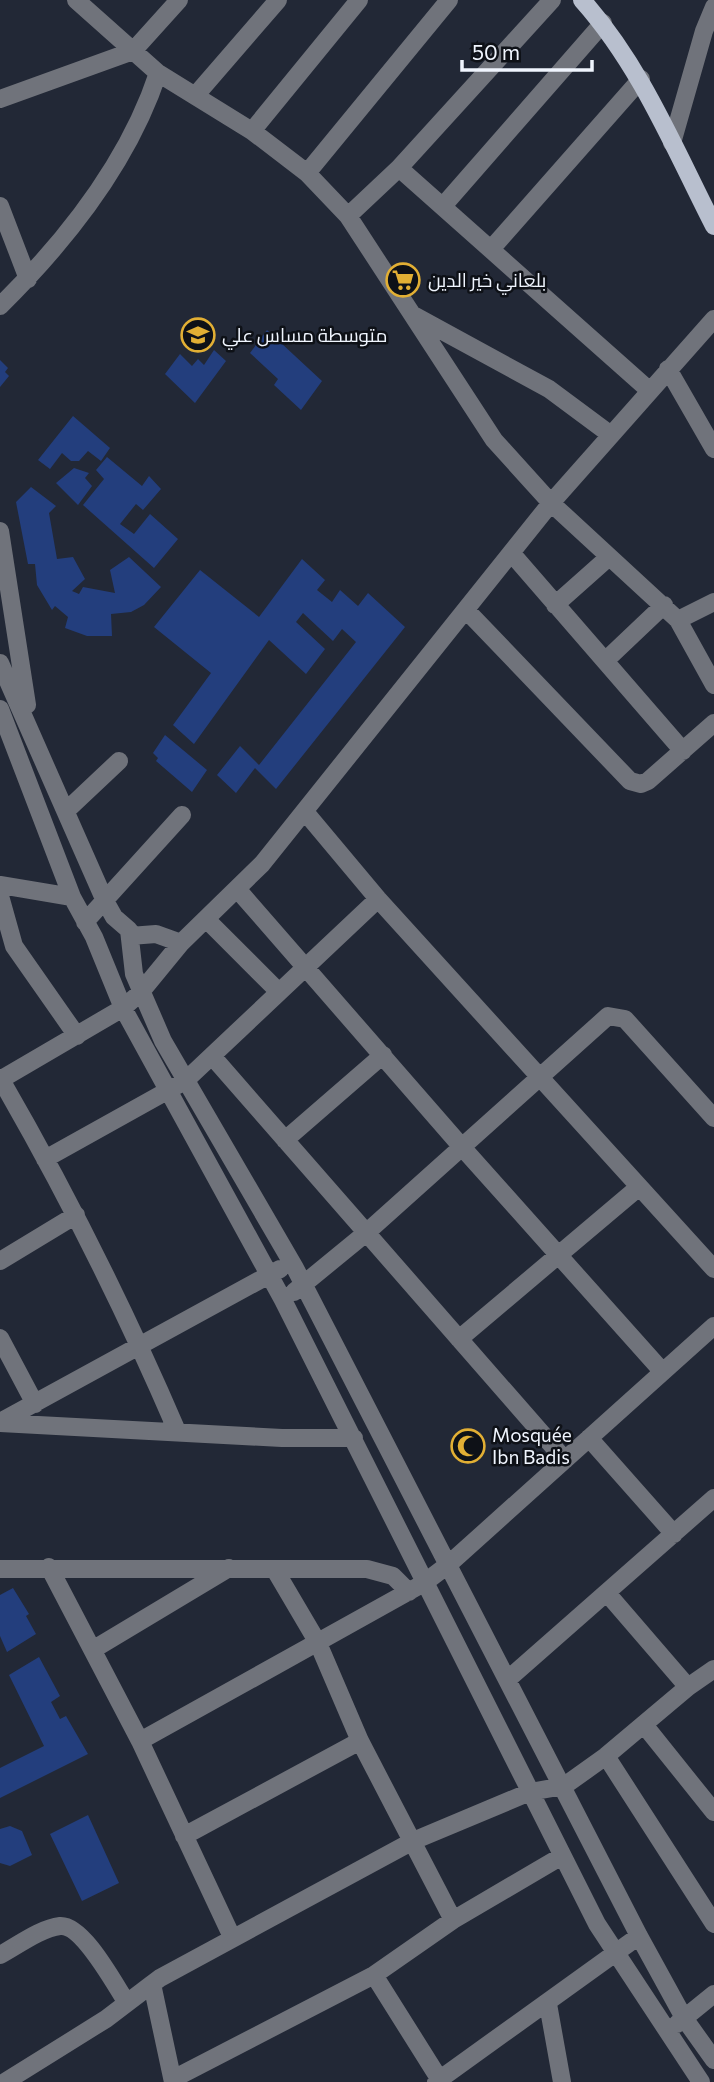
<svg xmlns="http://www.w3.org/2000/svg" width="714" height="2082" viewBox="0 0 714 2082" font-family="Commissioner,Cairo,sans-serif">
<rect width="100%" height="100%" fill="#222836"/>
<path fill="#233e7d" d="M267,330L322,381L301,410L274,385L278,379L250,353Z
M214,350L226,361L195,403L165,374L180,354L192,366L198,359L204,365Z
M0,360L8,368L5,372L9,376L0,387Z
M73,416L110,448L101,461L88,451L79,461H71L62,453L50,469L38,460Z
M107,457L142,486L149,476L161,489L143,510L136,504L120,524L134,534L150,514L178,539L154,568L83,505L104,479L96,470Z
M74,468L89,473L85,478L92,486L78,505L56,483Z
M31,487L56,506L49,513L57,559L73,557L85,579L72,591L79,594L83,587L115,593L110,570L129,557L161,587L144,605L131,612L111,614L112,636H87L65,628L68,617L55,606L52,610L37,585L35,564H28L16,502Z
M302,559L325,580L317,590L332,602L340,590L358,606L368,593L405,627L276,789L255,768L236,793L217,775L240,746L259,765L356,642L342,629L333,641L303,613L296,622L325,649L306,674L269,640L194,744L173,725L211,673L154,627L200,570L259,617Z
M165,735L207,770L192,792L156,761L158,758L153,753Z
M13,1588L29,1614L26,1616L36,1634L7,1652L0,1636V1595Z
M39,1657L60,1696L51,1702L60,1719L66,1716L88,1754L0,1798V1768L44,1746L9,1675Z
M88,1815L119,1883L82,1901L50,1834Z
M10,1826L22,1831L32,1855L10,1866L0,1863V1829Z"/>
<g fill="none" stroke-linecap="round" stroke-linejoin="round">
<path stroke="#70737b" stroke-width="18" d="M76,0L158,73L252,131L307,173L348,216L494,440L551,503L678,620L714,685
M195,96L278,0
M0,99L133,51L179,0
M252,131L359,0
M672,143L704,31L714,7
M399,168L650,391
M307,173L449,0
M0,206L28,279
M443,206L603,23
M348,216L399,168L552,0
M492,248L641,79
M0,306C65,242 129,161 158,73
M415,316L549,389L611,435
M668,369L714,449
M0,531L27,705
M513,555L683,751
M555,605L609,557
M467,611L630,781L641,784L648,781L714,723
M678,620L714,602
M605,661L664,605
M0,663L105,901L114,917L129,930L134,974L163,1041L295,1268L639,1936L684,2018L714,2060
M0,709L72,897L94,937L123,1008L283,1300L597,1924L701,2082
M67,810L119,761
M306,813L378,899L714,1269
M0,885L72,897
M238,890L461,1146L662,1371
M0,896L14,946L77,1036
M206,919L279,992
M85,922L182,815
M130,936L156,934L181,943
M212,1056L565,1460
M0,1078C66,1192 125,1310 177,1431
M0,1080L123,1008L140,993L181,943L262,864L551,503L714,319
M285,1140L383,1055
M45,1159L185,1081L378,899
M0,1261L76,1215
M294,1292L366,1233L608,1016L625,1019L714,1118
M0,1338L35,1404
M459,1339L639,1187
M0,1422L280,1269
M0,1423L282,1438H354
M589,1438L674,1534
M49,1567L140,1741L232,1937
M0,1569H367L393,1576L409,1592
M275,1570L318,1643L360,1741L453,1920
M607,1593L688,1687
M94,1649L229,1568
M507,1680L714,1498
M645,1726L714,1812
M140,1741L424,1583L449,1564L714,1326
M606,1756L714,1924
M184,1836L360,1741
M0,1955C17,1946 41,1928 60,1926C83,1924 115,1985 127,2003
M374,1975L440,2080
M548,2004L562,2082
M677,2024L714,1994
M173,2079L374,1975L453,1920L562,1856
M5,2082L106,2019L152,1984
M173,2082L152,1984L160,1978L413,1841L530,1792L564,1786L606,1756L688,1687L714,1669
M436,2082L639,1936"/>
<path stroke="#b8bfce" stroke-width="18" d="M582,0C641,66 674,148 714,226"/>
</g>
<defs>
<symbol id="supermarket-ring" viewBox="-11 -11 22 22"><circle r="9.5" fill="#0e1117" stroke="#e2af34" stroke-width="1.5"/><path d="M-6-5.5h2.5l.6 2H6L4.5 2H-2.5L-4.4-4H-6ZM-1.5 3.2a1.3 1.3 0 1 0 .1 0ZM3 3.2a1.3 1.3 0 1 0 .1 0Z" fill="#e2af34"/></symbol>
<symbol id="school-ring" viewBox="-11 -11 22 22"><circle r="9.5" fill="#0e1117" stroke="#e2af34" stroke-width="1.5"/><path d="M0-5L7-2L0 1L-7-2ZM-4 1L0 2.5L4 1V4Q0 6-4 4Z" fill="#e2af34"/></symbol>
<symbol id="mosque-ring" viewBox="-11 -11 22 22"><circle r="9.5" fill="#0e1117" stroke="#e2af34" stroke-width="1.5"/><path d="M3.5-4.9A6 6 0 1 0 3.5 4.9A5 5 0 1 1 3.5-4.9Z" fill="#e2af34"/></symbol>
</defs>
<g fill-rule="evenodd">
<use href="#supermarket-ring" x="384" y="261" width="38" height="38"/>
<use href="#school-ring" x="179" y="316" width="38" height="38"/>
<use href="#mosque-ring" x="449" y="1427" width="38" height="38"/>
</g>
<g text-anchor="middle" stroke-width="5" stroke-linejoin="round" paint-order="stroke">
<g font-size="19" fill="#f0f5fe" stroke="#0e1117" text-anchor="start">
<text x="428" y="287">بلعاني خير الدين</text>
<text x="222" y="342">متوسطة مساس علي</text>
<text x="492" y="1442">Mosquée<tspan x="492" dy="22">Ibn Badis</tspan></text>
</g>
</g>
<path d="M462 60v10h130v-10" fill="none" stroke="#f0f5fe" stroke-width="3.5"/>
<text x="472" y="60" font-size="21" fill="#f0f5fe" stroke="#0e1117" stroke-width="5" paint-order="stroke">50 m</text>
</svg>
